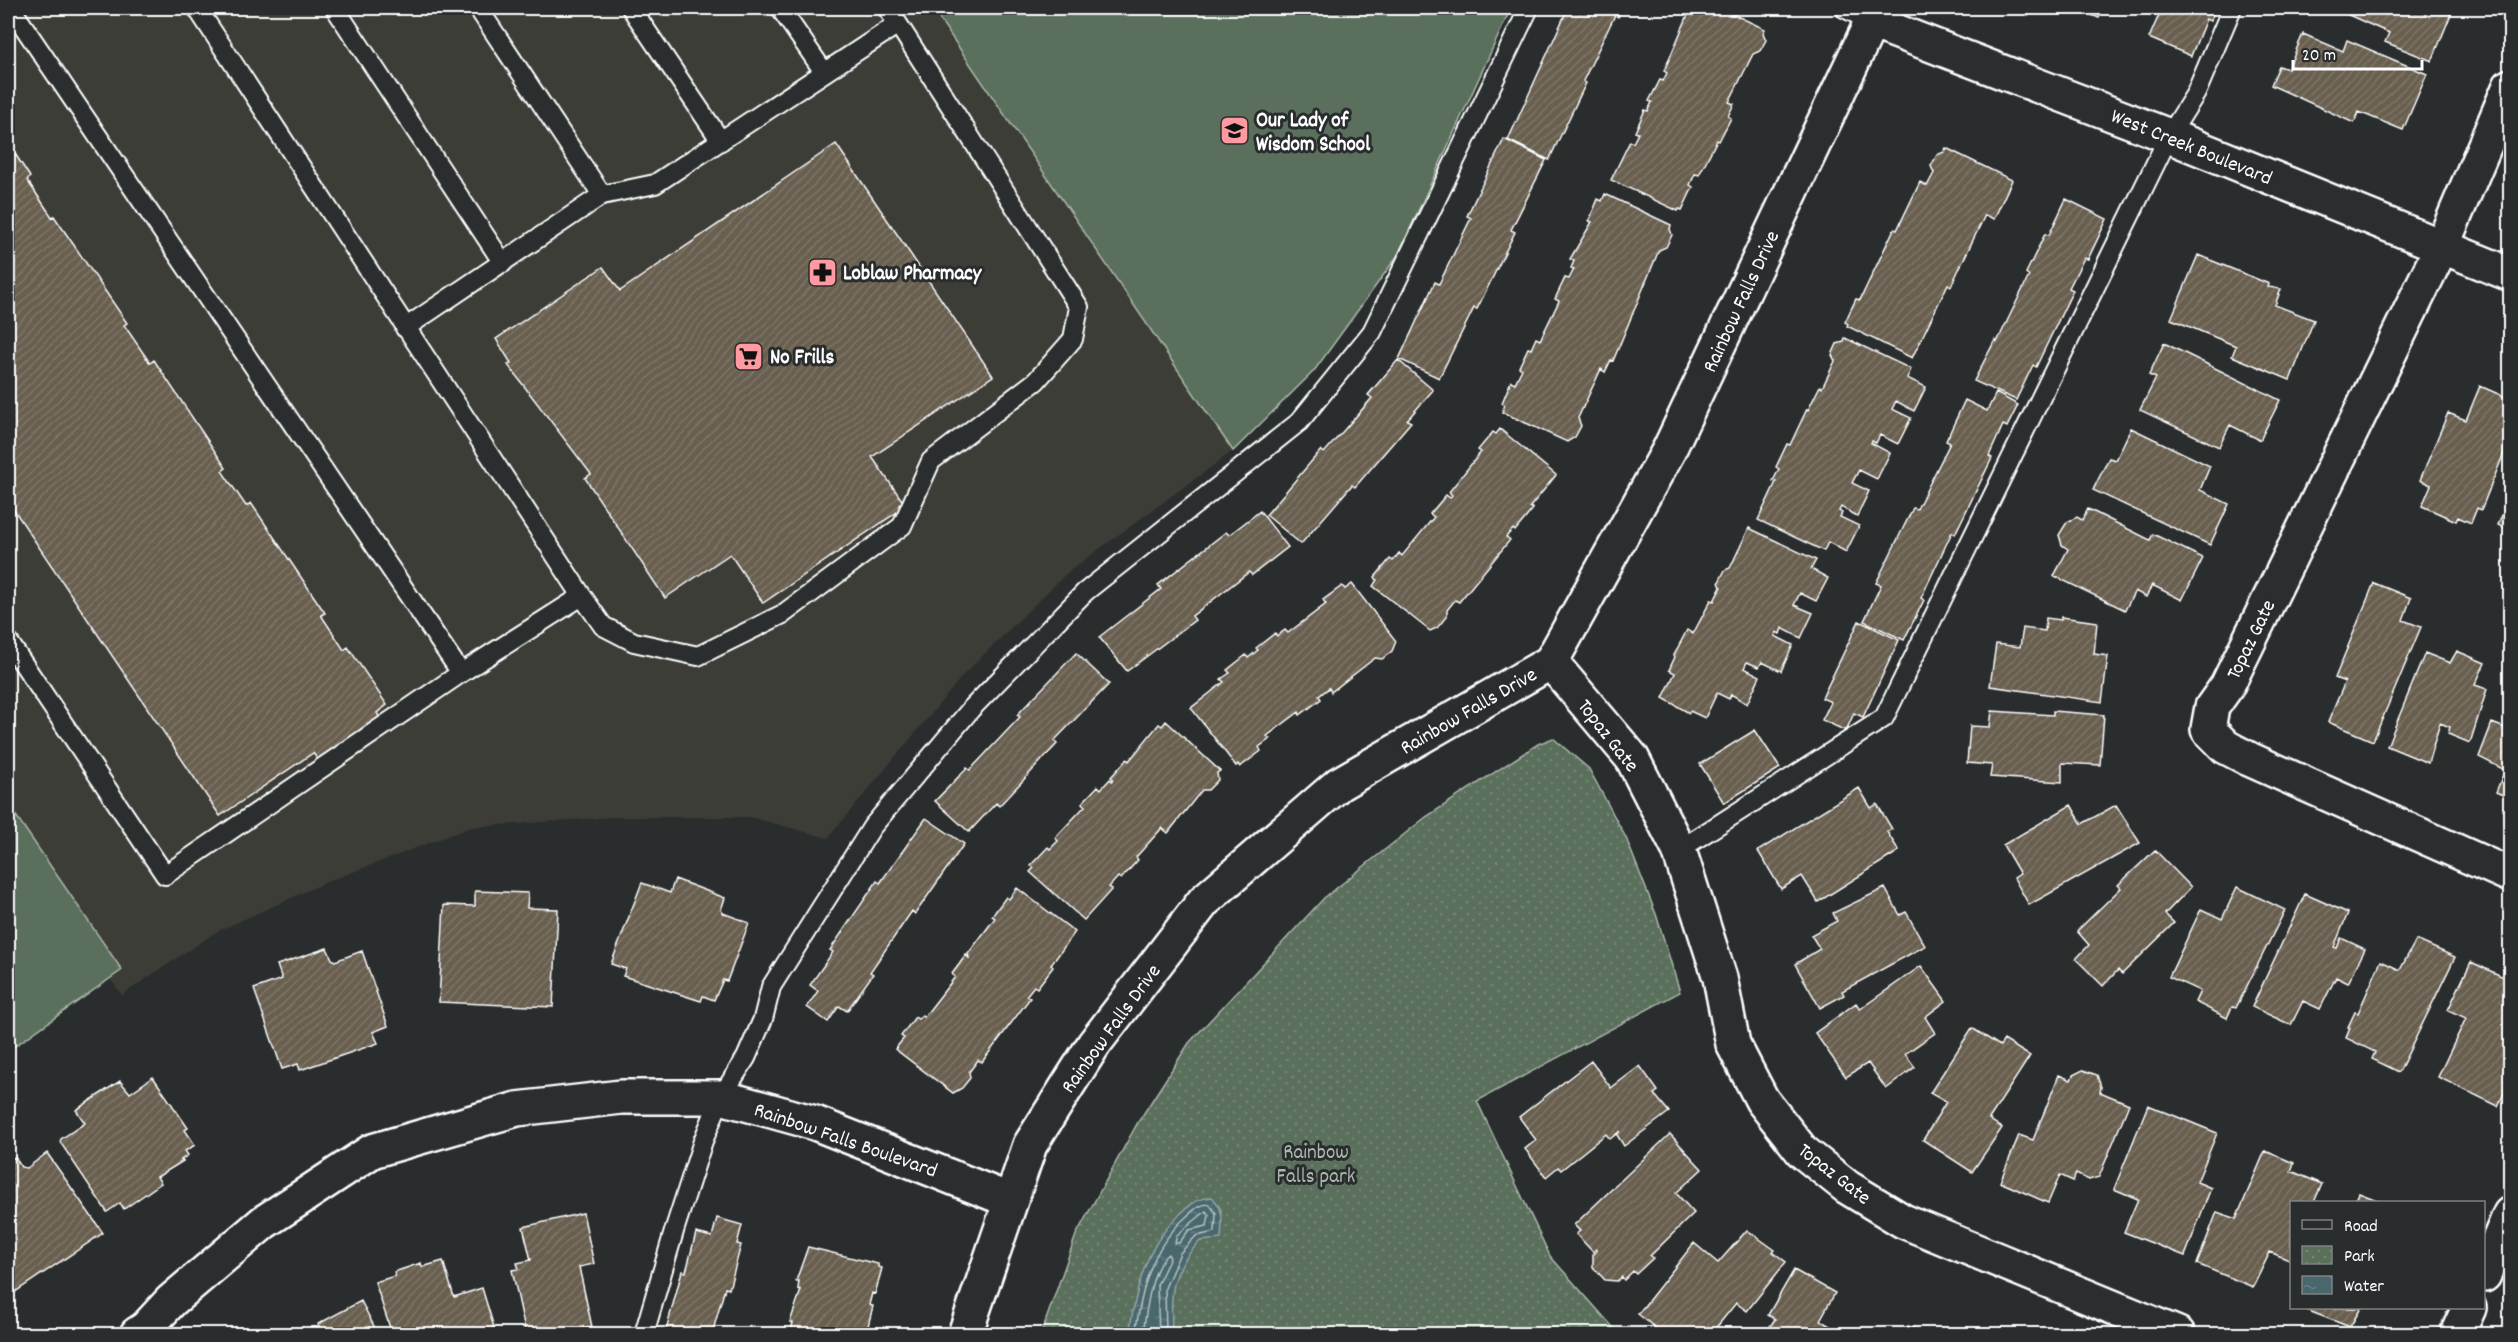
<svg xmlns="http://www.w3.org/2000/svg" width="2518" height="1342" viewBox="0 0 2518 1342" font-family="Dekko,sans-serif">
<defs>
<pattern id="park-dots" width="8" height="8" patternUnits="userSpaceOnUse" patternTransform="scale(1.5)"><rect width="8" height="8" fill="#5a705b"/><path d="M2 2h.1M6 6h.1" fill="none" stroke="#738574" stroke-width="1.8" stroke-linecap="round"/></pattern>
<pattern id="water-ripples" width="26" height="14" patternUnits="userSpaceOnUse" patternTransform="scale(1.5)"><rect width="26" height="14" fill="#4a676d"/><path d="M2 4q2-2 4 0t4 0M15 11q2-2 4 0t4 0" fill="none" stroke="#657e83"/></pattern>
<pattern id="building-hatch" width="6" height="6" patternUnits="userSpaceOnUse" patternTransform="scale(1.5)"><rect width="6" height="6" fill="#675e4f"/><path d="M-1 1l2-2M0 6l6-6M5 7l2-2" fill="none" stroke="#7e7669"/></pattern>
</defs>
<rect width="100%" height="100%" fill="#2a2d2e"/>
<filter id="ink" filterUnits="userSpaceOnUse"><feTurbulence type="fractalNoise" baseFrequency=".0167" numOctaves="2"/><feDisplacementMap in="SourceGraphic" scale="12" xChannelSelector="R" yChannelSelector="G"/><feConvolveMatrix kernelMatrix="1 2 1 2 8 2 1 2 1" color-interpolation-filters="sRGB"/></filter>
<g filter="url(#ink)">
<path fill="#3c3c38" d="M8,8H1511L1398,255L1314,371L1233,451L1068,572L965,673L828,838L750,817H614L471,827L324,883L216,932L122,995L8,837Z"/>
<path fill="#5a705b" stroke="#acb8ad" stroke-width="1.5" d="M932,8H1511L1398,255L1314,371L1233,451Z
M8,804L122,970L8,1051Z"/>
<path fill="url(#park-dots)" stroke="#acb8ad" stroke-width="1.5" d="M1553,738L1589,769L1626,838L1656,914L1680,992L1477,1101L1550,1256L1619,1334H1041L1076,1235L1137,1124L1189,1043L1324,898L1426,817L1538,744Z"/>
<path fill="url(#water-ripples)" stroke="#92a4a7" stroke-width="1.5" d="M1212,1197C1225,1210 1222,1221 1221,1239L1200,1241C1169,1273 1171,1293 1172,1334H1129C1136,1289 1145,1246 1180,1214C1192,1204 1195,1199 1212,1197Z"/>
<g fill="none" stroke-linecap="round" stroke-linejoin="round">
<path stroke="#b7c2c5" stroke-width="1.5" d="M1206,1211L1209,1215L1207,1226L1189,1230L1179,1243H1175L1177,1235Z
M1135,1334C1142,1289 1150,1249 1186,1217C1194,1210 1199,1204 1209,1204L1216,1213L1215,1232L1196,1236L1180,1253L1165,1288L1166,1334
M1143,1334C1146,1314 1151,1266 1168,1254L1170,1258L1157,1285L1159,1334"/>
</g>
<path fill="url(#building-hatch)" stroke="#fff" stroke-width="1.5" d="M1568,8H1623L1618,17L1615,15L1583,81L1586,83L1549,160L1508,140Z
M1691,8H1720L1765,29L1763,33L1766,40L1760,51L1753,54L1729,102L1734,104L1728,116L1731,118L1719,141L1717,140L1699,175L1695,174L1690,185L1693,187L1682,210L1679,209L1678,211L1611,180L1630,141L1633,143L1638,133L1635,132L1645,110L1648,111L1652,102L1649,101L1660,80L1663,81L1667,73L1664,71Z
M2074,8H2103L2099,18Z
M2162,8H2216L2210,21L2206,19L2191,56L2149,38Z
M2333,8H2434L2451,14L2432,61L2385,42L2389,33Z
M2303,34L2343,51L2347,40L2427,74L2403,130L2359,112L2354,123L2271,85L2279,66L2288,69Z
M1504,139L1546,160L1511,230L1515,232L1477,309L1474,308L1439,378L1399,359L1435,282L1439,284L1471,218L1467,216Z
M8,143L30,177L27,180L52,217L54,216L127,323L124,325L150,363L154,360L226,468L222,471L246,506L251,503L325,613L321,615L344,650L348,647L387,705L377,713L380,718L318,760L313,753L220,816L8,501Z
M836,144L993,376L872,457L906,506L763,603L730,554L665,598L585,478L591,474L508,365L511,363L496,339L603,267L620,291Z
M1946,148L2012,180L1994,219L1985,215L1951,286L1948,284L1912,358L1847,326L1848,324L1845,322L1856,299L1860,300L1894,229L1897,230L1920,182L1927,186L1934,173L1931,166L1937,155L1944,152Z
M1605,194L1671,225L1670,229L1672,235L1666,247L1659,250L1613,361L1611,360L1605,372L1601,369L1578,418L1581,426L1575,437L1567,442L1502,412L1505,405L1502,403L1511,381L1515,383L1522,369L1519,367L1528,348L1531,349L1536,338L1540,340L1559,301L1555,299L1565,278L1569,279L1574,269L1571,268L1574,261L1570,259L1592,222L1589,221L1598,199L1602,201Z
M2066,199L2107,219L2088,259L2084,258L2069,288L2073,290L2036,367L2033,365L2016,400L1974,381L1995,340L1997,342L2029,276L2026,273L2045,234L2049,235Z
M2198,255L2269,284L2268,287L2281,289L2275,305L2314,320L2290,380L2232,356L2236,346L2171,319Z
M1845,338L1911,369L1907,378L1926,387L1914,411L1896,401L1892,409L1911,418L1898,444L1880,435L1876,443L1872,441L1871,443L1890,453L1877,479L1859,470L1852,483L1869,491L1857,516L1841,507L1839,511L1842,513L1840,517L1859,526L1846,552L1828,542L1824,551L1758,520L1776,482L1773,481L1779,469L1776,467L1787,444L1790,445L1807,409L1808,410L1820,386L1822,388L1835,361L1832,355L1837,344L1844,342Z
M2164,343L2280,400L2260,440L2230,425L2219,447L2140,410L2156,378L2149,375Z
M1398,360L1433,390L1407,420L1411,422L1355,487L1352,485L1301,544L1266,515L1321,450L1324,453L1372,398L1368,395Z
M2480,386L2510,399V438L2481,510L2477,508L2471,523L2458,517L2456,521L2422,506L2431,485L2420,480L2448,413L2466,420Z
M1996,393L2018,405L2007,427L2003,425L1989,456L1992,458L1955,534L1952,532L1921,598L1924,600L1904,640L1864,621L1881,585L1876,583L1913,508L1917,509L1950,443L1946,441L1965,400L1987,411Z
M2131,428L2210,466L2200,490L2229,504L2210,545L2093,490L2109,458L2116,460Z
M1500,429L1556,475L1530,507L1533,509L1515,531L1513,529L1506,537L1510,540L1459,602L1455,600L1447,610V616L1437,628L1430,631L1373,586L1377,580L1375,577L1390,559L1393,561L1399,553L1402,556L1434,517L1430,514L1446,495L1450,498L1452,495L1449,492L1481,452L1478,450L1493,432L1496,434Z
M2510,496V531L2498,525Z
M2088,509L2150,540L2153,534L2203,558L2182,600L2152,585L2146,597L2135,591L2125,610L2054,576L2068,549L2062,545L2059,535L2067,522L2077,517L2082,520Z
M1260,511L1288,547L1252,575L1249,572L1192,616L1195,620L1127,671L1099,637L1161,589L1158,585L1226,532L1229,535Z
M1749,528L1816,560L1811,569L1828,578L1816,601L1800,593L1794,605L1813,613L1801,638L1782,628L1780,634L1776,632L1775,636L1793,645L1781,671L1762,662L1759,667L1747,662L1744,668L1760,676L1747,704L1731,694L1729,699L1717,693L1705,718L1690,711L1689,713L1663,698L1675,673L1669,670L1675,657L1674,655L1687,630L1693,634L1711,600L1714,601L1721,587L1719,582L1725,570L1730,568Z
M2374,583L2411,598L2403,620L2421,627L2373,741L2328,722L2345,682L2335,678Z
M1352,584L1396,641L1392,651L1382,659L1375,658L1331,692L1329,688L1319,696L1321,699L1300,715L1299,712L1267,736L1270,739L1259,747L1261,751L1240,767L1238,764L1236,766L1191,708L1224,682L1221,679L1230,673L1227,670L1246,655L1248,658L1258,650L1256,648L1275,633L1277,636L1285,630L1288,633L1326,604L1323,600L1342,586L1345,589Z
M2061,617L2097,622L2094,654L2108,656L2102,702L1990,686L1996,644L2020,647L2023,628L2045,631L2046,618L2061,620Z
M1859,621L1899,640L1863,717L1854,713L1846,731L1822,720L1831,702L1822,698Z
M2457,651L2485,663L2475,685L2487,689L2470,743L2448,734L2450,727L2440,723L2428,763L2387,746L2425,653L2450,663Z
M1076,653L1109,684L1054,741L1057,744L999,806L996,803L969,832L935,801L967,768L970,770L1020,717L1017,715Z
M1992,711L2053,715V711L2104,715L2100,765L2062,763V782L1990,777L1992,765L1967,763L1970,726L1990,727Z
M2510,716V798L2496,792L2505,770L2479,757L2492,723L2505,728Z
M1166,721L1220,771L1217,773L1218,780L1208,790H1202L1168,833L1162,828L1136,857L1138,860L1121,879L1118,877L1109,887L1112,889L1084,920L1030,872L1034,868L1031,865L1048,847L1050,849L1058,841L1055,838L1085,806L1082,803L1098,786L1101,789L1110,779L1112,781L1113,779L1111,777L1127,759L1129,761L1159,724L1162,726Z
M1755,730L1780,768L1724,803L1700,764Z
M1859,788L1871,808L1877,804L1892,829L1887,832L1899,851L1818,902L1802,876L1781,889L1758,851Z
M2071,805L2082,824L2116,805L2140,843L2029,905L2014,878L2020,874L2003,845Z
M926,818L964,844L915,914L912,911L870,972L873,974L847,1011L839,1006L828,1022L807,1007L818,991L810,985L833,952L830,950L877,881L880,883Z
M2155,850L2191,887L2165,914L2174,923L2122,974L2118,970L2103,986L2076,959L2089,945L2077,931L2121,888L2118,885Z
M675,879L725,898L721,910L723,913L749,923L727,981L723,980L714,1000L703,996L701,1001L623,976L626,969L611,964L641,885L642,883L670,893Z
M2237,887L2285,910L2236,1008L2232,1007L2227,1018L2195,1002L2200,991L2169,977L2201,909L2222,919Z
M1017,888L1075,932L1051,965L1053,967L1037,988L1034,986L1026,996L1030,998L982,1062L978,1060L969,1072L970,1078L962,1088L953,1093L895,1049L904,1038L901,1036L915,1017L918,1019L922,1015L924,1017L955,977L952,974L966,955L969,958L968,954L995,918L992,916L1006,897L1009,899Z
M1885,888L1900,915L1906,912L1925,946L1842,991L1844,995L1820,1008L1795,964L1820,949L1811,935L1837,921L1833,913Z
M475,891L528,893L527,908L558,909L553,1007L439,1002L444,905L475,906Z
M2305,894L2348,913L2334,947L2337,948L2341,938L2365,949L2348,983L2336,977L2320,1009L2303,1001L2291,1025L2252,1007Z
M2416,940L2455,957L2399,1072L2372,1059L2375,1052L2346,1038L2350,1028L2348,1027L2355,1012L2358,1013L2381,961L2400,970Z
M327,948L332,959L335,961L362,951L388,1026L373,1032L378,1043L300,1070L298,1064L282,1069L254,989L282,979L277,965Z
M2471,962L2510,980V1080L2498,1106L2438,1077L2466,1018L2448,1010Z
M1921,966L1946,1001L1925,1017L1935,1033L1905,1054L1915,1067L1886,1089L1868,1063L1846,1077L1815,1033L1856,1003L1860,1009Z
M1972,1028L2000,1046L2004,1040L2030,1056L1989,1119L2002,1128L1972,1172L1923,1140L1946,1102L1930,1093Z
M1591,1061L1611,1088L1640,1066L1658,1091L1654,1094L1669,1112L1624,1146L1617,1135L1620,1131L1610,1139L1606,1134L1561,1170L1558,1167L1546,1177L1525,1149L1536,1140L1519,1117Z
M2083,1070L2097,1075L2101,1087L2100,1092L2129,1104L2099,1177L2089,1180L2076,1174L2073,1181L2060,1175L2048,1203L2000,1182L2019,1135L2033,1140L2059,1075L2071,1080L2073,1075Z
M153,1077L188,1128L185,1130L195,1145L185,1151L188,1155L181,1160L183,1161L157,1177L161,1183L124,1209L120,1203L107,1212L60,1142L61,1139L85,1123L76,1110L120,1081L130,1093Z
M2148,1105L2217,1133L2197,1182L2211,1188L2185,1256L2124,1232L2138,1199L2114,1189Z
M1670,1134L1702,1169L1676,1193L1694,1213L1650,1256L1653,1258L1636,1274L1633,1271L1624,1280L1622,1277L1617,1281L1605,1280L1593,1267V1255L1597,1251L1596,1249L1593,1252L1576,1234L1580,1231L1574,1225Z
M2265,1151L2294,1163L2291,1171L2322,1184L2314,1202H2292L2291,1256L2289,1260L2270,1252L2253,1287L2197,1264L2217,1212L2236,1219Z
M47,1153L103,1233L9,1296L8,1161L15,1157L21,1167L27,1168Z
M2359,1193L2382,1202H2355Z
M583,1213L594,1264L579,1267L592,1327L560,1334H526L512,1270L519,1269L517,1263L531,1260L523,1227Z
M717,1218L742,1225L737,1244L741,1245L729,1289L725,1288L712,1334H665L682,1271L686,1272L696,1233L712,1237Z
M1747,1230L1775,1250L1773,1252L1786,1262L1747,1311L1736,1303L1711,1334H1659L1658,1330L1638,1314L1694,1243L1718,1263Z
M808,1247L878,1264V1267L882,1268L875,1294L872,1293L869,1305L873,1306L866,1334H790L793,1323L790,1322L801,1290L798,1289L799,1281H796Z
M443,1261L454,1297L482,1288L496,1334H410L408,1330L392,1334L375,1282L395,1276L394,1272L421,1263L422,1267Z
M1794,1270L1835,1293L1820,1320L1833,1328L1830,1333L1832,1334H1765L1775,1319L1768,1315Z
M361,1301L378,1334H314L321,1331L318,1324Z
M2301,1308H2361L2350,1327Z
M1908,1326L1928,1334H1904Z"/>
<g fill="none" stroke-linecap="round" stroke-linejoin="round">
<defs>
<path id="service" d="M11,8L461,673
M335,8L503,263
M478,8L602,195
M631,8L721,141
M780,8L824,72
M1844,8L1872,22
M405,328L602,195L655,184L898,24L887,8
M582,596L603,626L634,642L698,656L783,614L902,526L931,461L1036,381L1073,339L1079,307L898,24
M8,641L165,875L461,673L582,596L197,8
M1679,850L1884,718L2169,136L2196,93L2232,8
M644,1334L675,1228L703,1141L721,1097L746,1058L763,1019L771,987L872,827L971,709L1085,592L1299,422L1372,332L1529,8"/>
<path id="minor" d="M1872,22L2169,136L2510,274
M2510,86L2442,246L2227,686L2212,707L2208,729L2226,747L2249,759L2510,875
M1551,662L1632,758L1679,850L1720,978L1733,1044L1762,1100L1802,1151L1847,1187L1903,1221L2178,1334
M2484,1275L2510,1214
M137,1334L146,1328L171,1301L264,1222L372,1151L517,1109L621,1097H721L815,1123L1009,1200
M965,1334L1030,1145L1094,1044L1204,901L1339,784L1551,662L1669,450L1878,8
M2457,1334L2469,1308"/>
</defs>
<use href="#service" stroke="#fff" stroke-width="22"/>
<use href="#minor" stroke="#fff" stroke-width="38"/>
<use href="#service" stroke="#2a2d2e" stroke-width="18"/>
<use href="#minor" stroke="#2a2d2e" stroke-width="33"/>
</g>
</g>
<defs>
<symbol id="school-square" viewBox="-11 -11 22 22"><rect x="-9" y="-9" width="18" height="18" rx="4" fill="#ff9aa2" stroke="#2a2d2e"/><path d="M0-5L7-2L0 1L-7-2ZM-4 1L0 2.5L4 1V4Q0 6-4 4Z" fill="#111"/></symbol>
<symbol id="pharmacy-square" viewBox="-11 -11 22 22"><rect x="-9" y="-9" width="18" height="18" rx="4" fill="#ff9aa2" stroke="#2a2d2e"/><path d="M-2-6h4v4h4v4h-4v4h-4v-4h-4v-4h4Z" fill="#111"/></symbol>
<symbol id="supermarket-square" viewBox="-11 -11 22 22"><rect x="-9" y="-9" width="18" height="18" rx="4" fill="#ff9aa2" stroke="#2a2d2e"/><path d="M-6-5.5h2.5l.6 2H6L4.5 2H-2.5L-4.4-4H-6ZM-1.5 3.2a1.3 1.3 0 1 0 .1 0ZM3 3.2a1.3 1.3 0 1 0 .1 0Z" fill="#111"/></symbol>
</defs>
<g fill-rule="evenodd">
<use href="#school-square" x="1218" y="114" width="33" height="33"/>
<use href="#pharmacy-square" x="806" y="256" width="33" height="33"/>
<use href="#supermarket-square" x="732" y="340" width="33" height="33"/>
</g>
<g text-anchor="middle" stroke-width="6" stroke-linejoin="round" paint-order="stroke">
<g font-size="21" font-weight="bold" fill="#fff" stroke="#2a2d2e" text-anchor="start">
<text x="1256" y="126">Our Lady of<tspan x="1256" dy="24">Wisdom School</tspan></text>
<text x="843" y="279">Loblaw Pharmacy</text>
<text x="770" y="363">No Frills</text>
</g>
<g font-size="21" fill="#fff" stroke="#2a2d2e">
<text transform="translate(2192 146) rotate(22)" y="7">West Creek Boulevard</text>
<text transform="translate(1740 301) rotate(-65)" y="7">Rainbow Falls Drive</text>
<text transform="translate(2250 639) rotate(-64)" y="7">Topaz Gate</text>
<text transform="translate(1468 710) rotate(-30)" y="7">Rainbow Falls Drive</text>
<text transform="translate(1609 735) rotate(52)" y="7">Topaz Gate</text>
<text transform="translate(1110 1028) rotate(-54)" y="7">Rainbow Falls Drive</text>
<text transform="translate(846 1139) rotate(19)" y="7">Rainbow Falls Boulevard</text>
<text transform="translate(1835 1173) rotate(38)" y="7">Topaz Gate</text>
</g>
<g font-size="21" fill="#acb8ad" stroke="#2a2d2e">
<text x="1316" y="1158">Rainbow<tspan x="1316" dy="24">Falls park</tspan></text>
</g>
</g>
<rect width="2518" height="1342" fill="none" stroke="#2a2d2e" stroke-width="30"/>
<rect x="15" y="15" width="2488" height="1312" fill="none" stroke="#fff" stroke-width="2" filter="url(#ink)"/>
<rect x="2290" y="1201" width="195" height="108" fill="#2a2d2e" stroke="#7f8182" stroke-width="1.5"/>
<rect x="2302" y="1220" width="30" height="9" fill="#2a2d2e" stroke="#7f8182" stroke-width="1.5"/>
<text x="2344" y="1231" font-size="18" fill="#ffffff">Road</text>
<rect x="2302" y="1246" width="30" height="18" fill="url(#park-dots)" stroke="#7f8182" stroke-width="1.5"/>
<text x="2344" y="1261" font-size="18" fill="#ffffff">Park</text>
<rect x="2302" y="1276" width="30" height="18" fill="url(#water-ripples)" stroke="#7f8182" stroke-width="1.5"/>
<text x="2344" y="1291" font-size="18" fill="#ffffff">Water</text>
<path d="M2293 60v9h129v-9" fill="none" stroke="#ffffff" stroke-width="3"/>
<text x="2302" y="60" font-size="18" fill="#ffffff" stroke="#2a2d2e" stroke-width="4.5" paint-order="stroke">20 m</text>
</svg>
